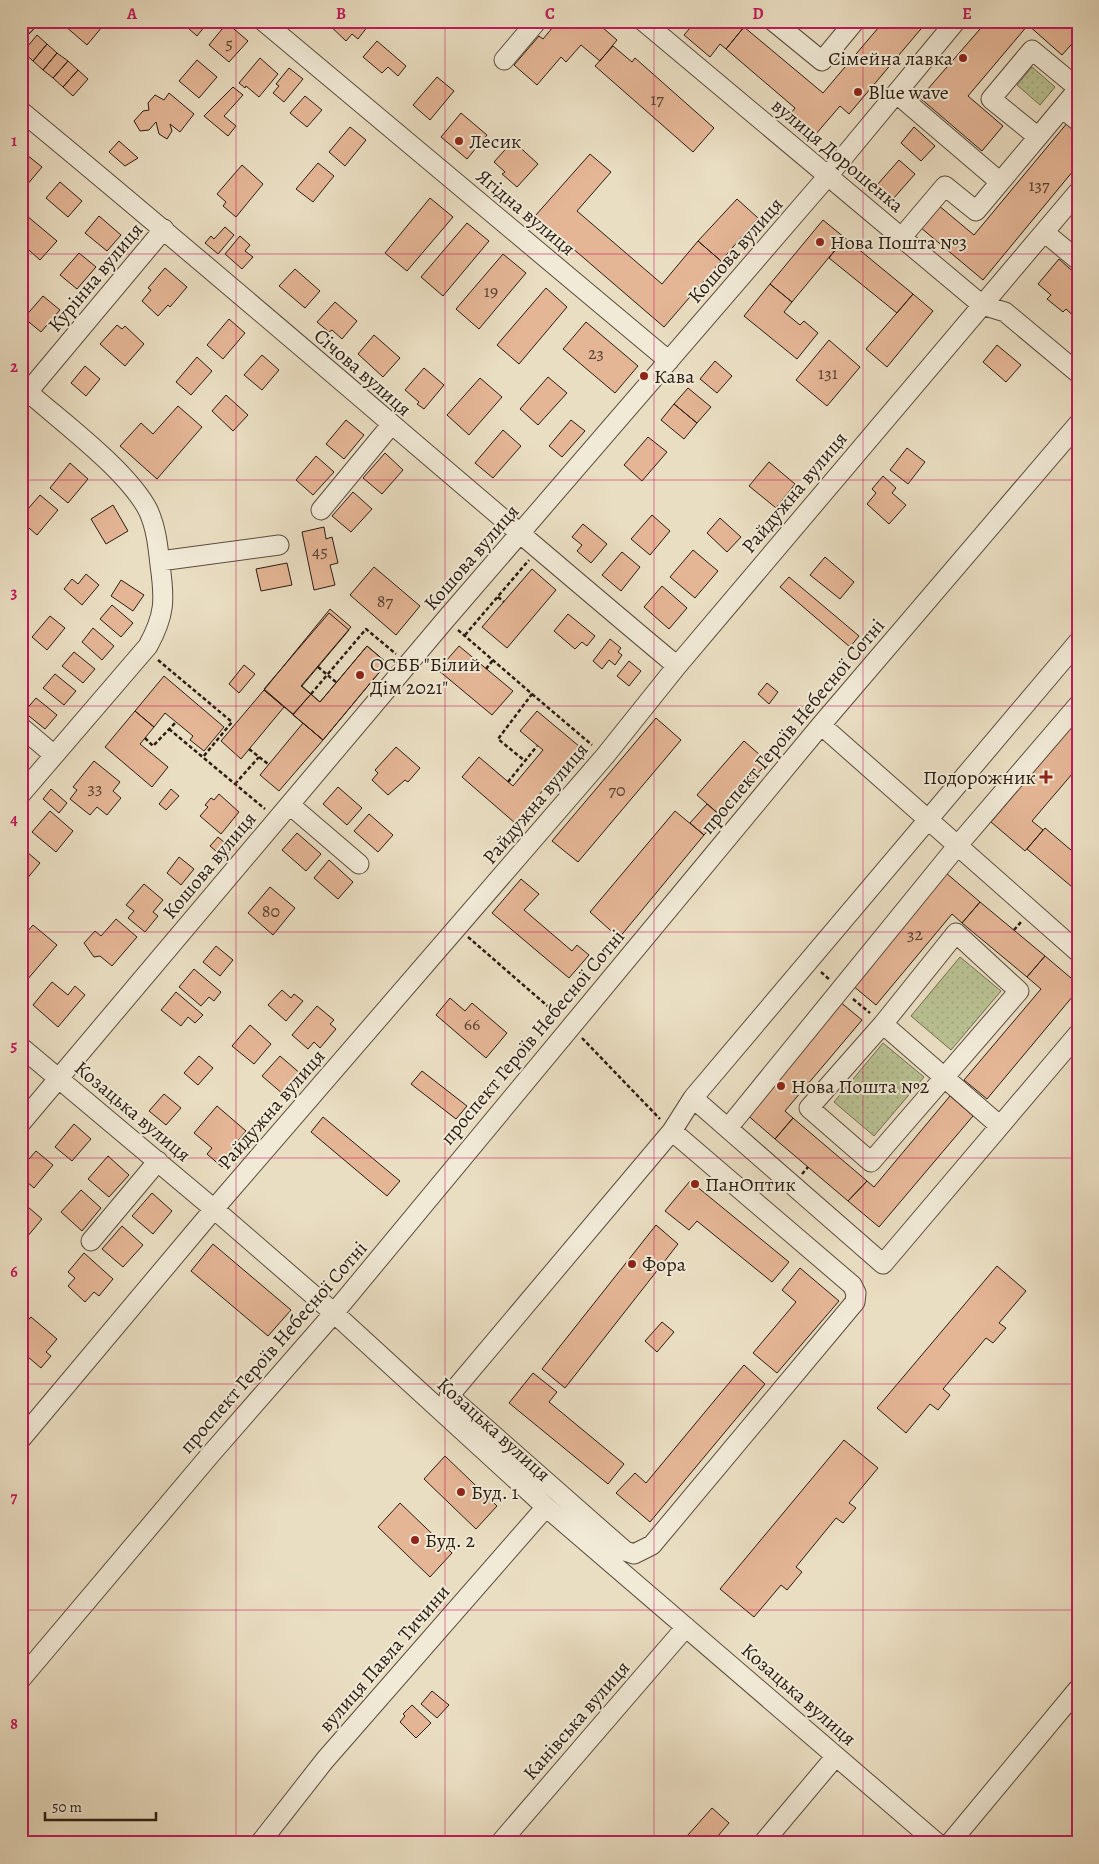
<svg xmlns="http://www.w3.org/2000/svg" width="1099" height="1864" viewBox="0 0 1099 1864" font-family="Alegreya,serif">
<defs>
<pattern id="park-dots" width="8" height="8" patternUnits="userSpaceOnUse" patternTransform="scale(1.25)"><rect width="8" height="8" fill="#b9c192"/><path d="M2 2h.1M6 6h.1" fill="none" stroke="#9fa57d" stroke-width="1.8" stroke-linecap="round"/></pattern>
</defs>
<rect width="100%" height="100%" fill="#eadec2"/>
<filter id="stains"><feTurbulence type="fractalNoise" baseFrequency=".004" numOctaves="4"/><feColorMatrix values="0 0 0 0 .2 0 0 0 0 .09 0 0 0 0 .02 0 0 0 .5 -.17"/></filter>
<radialGradient id="worn" r=".72"><stop offset=".6" stop-color="#630" stop-opacity="0"/><stop offset="1" stop-color="#630" stop-opacity=".3"/></radialGradient>
<path fill="url(#park-dots)" stroke="#726e52" d="M1032,67L1055,87L1040,105L1017,85Z
M960,957L1001,991L951,1050L911,1016Z
M883,1043L924,1077L874,1136L834,1102Z"/>
<path fill="#e5b696" stroke="#2a1c12" d="M69,21H107L87,45L65,26Z
M180,21H209L197,36Z
M325,21H370L371,22L358,39L352,34L346,41Z
M558,21H595L617,40L600,61L581,45L566,62L561,57L537,85L514,65L539,36L543,39Z
M696,21H738L744,27L726,49L720,44L710,57L684,35Z
M884,21L926,23L849,114L840,106L809,142L785,121L795,108L726,49L744,27L823,93Z
M987,21H1074L1078,25V37L1062,55L1028,25L968,96L1003,126L982,151L920,98Z
M227,23L248,41L229,62L209,45Z
M37,35L47,44L33,61L23,52Z
M377,41L406,66L398,76L388,67L382,73L363,57Z
M47,44L57,53L43,70L33,61Z
M613,46L632,62L635,58L714,128L693,152L595,66Z
M57,53L68,61L53,78L43,70Z
M260,58L278,74L259,97L246,86L245,88L239,83Z
M197,60L217,77L199,98L179,81Z
M68,61L78,70L63,87L53,78Z
M289,68L303,79L284,102L273,93L279,86L276,84Z
M78,70L88,79L73,96L63,87Z
M437,77L454,91L430,120L413,105Z
M233,87L243,95L224,116L236,126L228,136L204,116Z
M169,93L194,114L180,132L170,124L172,131L167,139L159,134L156,122L149,130L140,131L134,121L143,111L149,110L148,103L155,95L164,100Z
M305,96L322,110L307,127L290,113Z
M461,113L487,135L467,159L441,137Z
M1068,122L1078,130V165L983,280L920,227L938,205L974,235Z
M350,127L366,140L345,166L329,152Z
M914,127L935,146L921,161L901,143Z
M119,141L138,158L125,166L109,152Z
M513,141L538,164L517,187L502,174L505,172L494,162Z
M590,154L611,172L577,211L662,284L698,241L721,261L664,327L535,216Z
M27,155L42,167L21,192V159L23,160Z
M899,160L915,174L893,199L877,185Z
M318,163L334,176L313,202L296,189Z
M242,165L263,184L236,217L223,206L226,202L217,194Z
M60,182L82,201L68,217L46,198Z
M430,198L453,217L407,271L385,253Z
M737,199L758,218L721,261L698,241Z
M27,216L57,241L40,260L21,243V222Z
M99,216L121,235L107,251L85,233Z
M823,220L845,238L792,302L770,284Z
M467,223L489,241L443,296L421,277Z
M225,227L234,235L218,254L205,243L211,236L214,239Z
M240,236L250,245L245,251L253,257L242,269L225,254Z
M845,238L913,294L897,313L829,258Z
M79,253L96,267L77,289L60,275Z
M503,254L526,273L479,329L456,309Z
M1059,259L1078,276V320L1066,309L1063,312L1047,299L1051,295L1038,284Z
M165,268L187,287L170,307L168,305L158,316L142,301L151,290L148,288Z
M295,269L320,291L305,308L279,286Z
M770,284L792,302L784,312L800,325L804,321L818,333L797,359L744,316Z
M546,288L567,307L519,364L497,345Z
M913,294L933,311L887,367L866,349Z
M43,296L60,310L41,332L24,318Z
M335,302L357,321L342,339L332,330L329,332L317,322Z
M229,319L245,333L223,359L207,345Z
M586,322L638,366L615,393L563,349Z
M117,325L122,329L125,326L144,344L125,366L100,344Z
M374,335L400,358L383,377L358,354Z
M829,340L860,367L827,406L796,380Z
M997,345L1021,365L1006,382L983,362Z
M262,355L279,370L262,390L244,375Z
M197,357L212,371L191,395L176,382Z
M715,361L732,376L717,393L700,379Z
M85,366L100,379L86,396L71,383Z
M424,368L444,385L424,409L417,404L419,402L405,390Z
M548,377L567,393L538,425L520,409Z
M480,378L502,397L469,435L447,415Z
M688,388L711,407L697,423L674,404Z
M226,395L248,415L233,431L212,411Z
M674,404L697,423L684,439L661,420Z
M178,406L202,427L157,479L120,446L141,423L153,434Z
M346,420L364,435L344,459L326,444Z
M571,420L585,431L562,457L549,446Z
M503,430L521,446L493,478L475,463Z
M648,437L667,452L642,481L624,465Z
M907,448L925,462L908,484L890,470Z
M385,453L403,470L382,494L363,478Z
M316,456L334,472L313,495L296,480Z
M769,462L795,484L776,508L749,486Z
M70,463L88,479L68,503L50,488Z
M883,476L896,488L892,493L906,505L889,524L867,504L876,493L872,489Z
M353,492L372,509L351,532L332,516Z
M40,495L58,510L37,535L21,521V517Z
M113,505L128,531L106,544L91,519Z
M652,515L670,531L650,555L631,539Z
M720,518L741,537L727,552L707,533Z
M583,524L607,544L591,563L577,551L582,545L572,537Z
M324,527L326,539L332,537L338,563L330,565L335,585L314,590L302,532Z
M693,550L718,571L695,598L670,577Z
M622,552L640,567L621,591L602,575Z
M825,557L854,582L840,599L810,575Z
M287,563L292,585L261,591L256,569Z
M374,567L420,606L396,635L350,595Z
M532,569L556,590L507,648L482,627Z
M86,574L99,585L82,605L64,589L72,579L78,584Z
M789,577L859,636L850,647L780,587Z
M121,580L144,595L133,611L111,596Z
M662,586L687,608L669,629L644,607Z
M112,605L133,623L121,637L100,619Z
M330,609L351,627L301,686L320,702L367,646L387,663L323,740L264,690Z
M329,613L349,630L302,686L311,694L293,714L264,689Z
M568,614L595,636L587,646L582,642L575,649L554,631Z
M50,616L65,628L47,650L32,637Z
M93,628L114,646L102,660L82,642Z
M610,639L621,648L618,652L622,655L615,665L609,660L602,669L593,661Z
M367,646L387,663L323,740L293,715L311,694L320,702Z
M459,646L513,691L492,715L438,670Z
M74,652L95,669L83,683L62,666Z
M629,661L641,671L629,686L617,676Z
M244,665L255,674L239,693L229,684Z
M21,666L26,671L21,676Z
M55,674L76,691L64,705L43,688Z
M164,676L224,727L204,751L190,740L193,736L165,713L154,727L135,711Z
M767,683L778,692L769,704L758,694Z
M264,690L284,707L241,759L221,741Z
M36,698L57,715L45,729L24,712Z
M135,711L154,727L140,744L168,767L152,787L105,747Z
M537,711L580,747L515,823L462,777L479,757L513,786L543,750L520,731Z
M656,718L681,740L578,862L552,841Z
M1078,719V767L1032,821L1043,830L1025,851L991,822Z
M303,723L323,740L279,791L260,775Z
M744,741L768,762L721,816L697,795Z
M396,747L420,768L408,782L405,780L388,795L372,780L378,773L375,770Z
M94,761L120,782L113,791L121,798L107,815L97,807L90,815L70,799L77,790L73,787Z
M338,787L362,808L347,825L323,804Z
M51,789L67,803L59,813L43,799Z
M171,789L179,796L166,810L159,804Z
M219,794L239,812L221,834L200,816L208,807L205,805L211,798L214,800Z
M707,804L721,816L704,835L690,823Z
M50,811L73,831L56,852L32,832Z
M675,811L704,835L619,938L590,912Z
M369,814L393,835L378,852L354,831Z
M1045,828L1078,856V892L1027,849Z
M297,833L321,854L306,871L282,850Z
M218,837L232,849L224,858L210,846Z
M21,847L40,863L21,886Z
M179,857L194,869L181,885L167,873Z
M329,860L353,882L338,899L314,878Z
M946,873L980,902L962,923L952,914L876,1005L852,985Z
M521,879L539,894L524,910L572,951L577,945L589,955L569,978L492,913Z
M144,884L163,900L153,912L158,916L145,932L128,918L134,911L126,905Z
M270,887L295,908L273,935L248,913Z
M980,902L1045,956L1027,977L962,923Z
M116,919L137,937L112,966L100,956L94,957L84,943L95,931L101,936Z
M33,925L57,945L21,987V939Z
M216,946L233,960L220,976L203,962Z
M1045,956L1078,984V990L987,1099L964,1080L1041,989L1027,977Z
M194,969L221,992L214,1001L209,997L201,1006L179,987Z
M52,982L68,995L75,986L85,995L58,1027L33,1005Z
M282,990L291,998L294,994L303,1001L286,1021L268,1005Z
M176,992L203,1015L195,1023L188,1017L181,1026L161,1010Z
M450,998L465,1011L472,1003L507,1033L486,1058L436,1015Z
M839,1001L862,1020L785,1111L793,1118L775,1139L745,1113Z
M317,1006L334,1020L330,1024L336,1029L320,1048L314,1042L308,1049L292,1035Z
M250,1025L271,1044L254,1064L232,1046Z
M199,1056L213,1068L198,1085L184,1073Z
M280,1056L301,1074L284,1095L262,1076Z
M422,1071L467,1106L456,1119L411,1084Z
M164,1094L181,1108L166,1125L149,1111Z
M950,1096L973,1116L879,1227L848,1201L867,1181L874,1187Z
M217,1106L246,1131L236,1143L240,1146L222,1167L207,1154L212,1148L194,1133Z
M323,1117L400,1181L387,1196L311,1132Z
M793,1118L867,1181L848,1201L775,1139Z
M74,1124L91,1139L72,1161L55,1147Z
M36,1151L53,1165L34,1188L21,1177V1168Z
M108,1156L129,1175L109,1197L88,1179Z
M690,1181L789,1262L772,1282L697,1221L689,1230L665,1211Z
M81,1190L101,1208L82,1231L61,1212Z
M152,1193L172,1211L153,1234L132,1216Z
M21,1201L42,1219L27,1237L23,1233L21,1236Z
M656,1225L678,1244L565,1388L542,1369Z
M122,1226L143,1245L123,1267L102,1249Z
M213,1244L291,1310L268,1336L191,1271Z
M84,1253L113,1279L99,1296L94,1292L85,1302L68,1286L75,1278L68,1272Z
M997,1266L1026,1291L999,1323L1006,1328L993,1343L986,1338L943,1389L950,1395L938,1410L930,1404L906,1433L877,1408Z
M800,1268L839,1301L777,1373L753,1353L796,1302L782,1290Z
M31,1317L57,1339L46,1352L51,1356L41,1368L21,1351V1342L24,1339L21,1336V1328Z
M662,1322L674,1332L657,1352L645,1341Z
M744,1365L765,1384L650,1522L616,1493L635,1473L646,1483Z
M21,1369L29,1376L21,1385Z
M533,1373L557,1392L549,1402L624,1464L608,1484L509,1403Z
M844,1440L878,1468L849,1503L856,1508L843,1523L836,1518L796,1567L802,1572L787,1590L781,1585L754,1617L720,1589Z
M445,1456L497,1506L476,1529L424,1479Z
M400,1503L452,1553L430,1577L378,1527Z
M432,1691L449,1705L437,1718L421,1704Z
M412,1705L431,1723L416,1738L400,1722L405,1716L403,1714Z
M712,1808L729,1823L712,1843H695L687,1836Z"/>
<g fill="none" stroke-linecap="round" stroke-linejoin="round">
<defs>
<path id="minor" d="M263,21L669,361
M643,21L982,305L1005,312L1078,373
M773,21L822,61L855,21
M504,60L537,21
M1078,88L1032,50L991,99L1038,137L1078,89
M897,94L1000,182
M1063,109L1078,121
M21,111C242,293 457,482 677,666
M1044,232L1078,260
M901,238L945,186L976,211L1038,137
M21,400L164,229
M321,510L391,425
M160,561L279,545
M1078,642L693,1098L883,1264L1078,1034
M821,725L1078,952
M21,727L54,755
M21,794L148,646C165,615 165,600 160,565C158,546 156,527 148,510C127,470 63,423 28,392
M290,805L359,864
M883,1024L956,933L1019,991L871,1162L809,1108L883,1024L1000,1126
M21,1047L214,1209L334,1313L546,1507L937,1843
M21,1123L446,619L827,177L956,21
M728,1128L958,845L1078,705
M672,1131L852,1285L856,1293L855,1302L652,1545L634,1554L625,1551L449,1396L672,1131L693,1098
M91,1241L158,1161
M21,1439L214,1209L605,756L677,666L1078,192
M21,1679L210,1455L334,1313L821,725L1078,424
M260,1843L325,1760L546,1507
M500,1843L686,1627
M763,1843L836,1756
M950,1843L1078,1689"/>
<path id="major" d="M21,24L24,21"/>
</defs>
<use href="#minor" stroke="#5a4c3e" stroke-width="21"/>
<use href="#major" stroke="#2a1c12" stroke-width="26"/>
<path stroke="#2a1c12" stroke-width="2.5" stroke-dasharray="4 2.5" stroke-linecap="butt" d="M498,597L504,602
M458,630L532,694L498,739L525,761
M465,635L529,560
M158,660L232,722L203,757
M318,667L337,683
M486,669L493,660
M311,694L366,629L396,654
M532,694L592,745
M169,729L265,809
M145,738L153,746L176,722
M249,749L268,764
M508,782L537,746
M235,784L259,757
M1014,930L1021,922
M468,937L559,1016
M821,972L830,980
M853,999L870,1013
M582,1038L660,1119
M802,1174L808,1167"/>
<use href="#minor" stroke="#f1ead7" stroke-width="19"/>
<use href="#major" stroke="#eadec2" stroke-width="24"/>
</g>
<path fill="none" stroke="#c2185b" stroke-width="1" stroke-opacity="0.55" d="M236,21V1843M445,21V1843M654,21V1843M863,21V1843M21,254H1078M21,480H1078M21,706H1078M21,932H1078M21,1158H1078M21,1384H1078M21,1610H1078"/>
<g fill="#8f2418" stroke="#f1ead7" stroke-width="2">
<circle cx="963" cy="58" r="5"/>
<circle cx="858" cy="92" r="5"/>
<circle cx="459" cy="141" r="5"/>
<circle cx="820" cy="242" r="5"/>
<circle cx="644" cy="376" r="5"/>
<circle cx="360" cy="675" r="5"/>
<path d="M1043.5 769.5h5v5h5v5h-5v5h-5v-5h-5v-5h5z"/>
<circle cx="781" cy="1086" r="5"/>
<circle cx="695" cy="1184" r="5"/>
<circle cx="632" cy="1264" r="5"/>
<circle cx="461" cy="1492" r="5"/>
<circle cx="415" cy="1540" r="5"/>
</g>
<g text-anchor="middle" stroke-width="4" stroke-linejoin="round" paint-order="stroke">
<g font-size="18" fill="#594233">
<text x="229" y="49">5</text>
<text x="657" y="105">17</text>
<text x="1039" y="191">137</text>
<text x="491" y="297">19</text>
<text x="596" y="359">23</text>
<text x="828" y="379">131</text>
<text x="320" y="557">45</text>
<text x="385" y="607">87</text>
<text x="95" y="794">33</text>
<text x="617" y="796">70</text>
<text x="271" y="917">80</text>
<text x="915" y="940">32</text>
<text x="472" y="1030">66</text>
</g>
<g font-size="20" fill="#2a1c12" stroke="#f1ead7" text-anchor="start">
<text x="953" y="65" text-anchor="end">Сімейна лавка</text>
<text x="868" y="99">Blue wave</text>
<text x="469" y="148">Лесик</text>
<text x="830" y="249">Нова Пошта №3</text>
<text x="654" y="383">Кава</text>
<text x="370" y="671">ОСББ "Білий<tspan x="370" dy="23">Дім 2021"</tspan></text>
<text x="1036" y="784" text-anchor="end">Подорожник</text>
<text x="791" y="1093">Нова Пошта №2</text>
<text x="705" y="1191">ПанОптик</text>
<text x="642" y="1271">Фора</text>
<text x="471" y="1499">Буд. 1</text>
<text x="425" y="1547">Буд. 2</text>
</g>
<g font-size="20" fill="#2a1c12" stroke="#f1ead7">
<text transform="translate(838 155) rotate(40)" y="7">вулиця Дорошенка</text>
<text transform="translate(526 212) rotate(40)" y="7">Ягідна вулиця</text>
<text transform="translate(735 250) rotate(-49)" y="7">Кошова вулиця</text>
<text transform="translate(95 277) rotate(-50)" y="7">Курінна вулиця</text>
<text transform="translate(363 372) rotate(41)" y="7">Січова вулиця</text>
<text transform="translate(794 492) rotate(-50)" y="7">Райдужна вулиця</text>
<text transform="translate(471 557) rotate(-49)" y="7">Кошова вулиця</text>
<text transform="translate(792 726) rotate(-50)" y="7">проспект Героїв Небесної Сотні</text>
<text transform="translate(535 803) rotate(-50)" y="7">Райдужна вулиця</text>
<text transform="translate(209 865) rotate(-50)" y="7">Кошова вулиця</text>
<text transform="translate(532 1037) rotate(-50)" y="7">проспект Героїв Небесної Сотні</text>
<text transform="translate(271 1109) rotate(-49)" y="7">Райдужна вулиця</text>
<text transform="translate(133 1111) rotate(40)" y="7">Козацька вулиця</text>
<text transform="translate(273 1347) rotate(-49)" y="7">проспект Героїв Небесної Сотні</text>
<text transform="translate(494 1429) rotate(42)" y="7">Козацька вулиця</text>
<text transform="translate(384 1658) rotate(-49)" y="7">вулиця Павла Тичини</text>
<text transform="translate(799 1694) rotate(41)" y="7">Козацька вулиця</text>
<text transform="translate(576 1720) rotate(-49)" y="7">Канівська вулиця</text>
</g>
</g>
<rect width="1099" height="1864" fill="none" stroke="#eadec2" stroke-width="55"/>
<path d="M45 1812v8h111v-8" fill="none" stroke="#2a1c12" stroke-width="2.5"/>
<text x="52" y="1812" font-size="15" fill="#2a1c12" stroke="#f1ead7" stroke-width="4" paint-order="stroke">50 m</text>
<rect x="28" y="28" width="1044" height="1808" fill="none" stroke="#c2185b" stroke-width="2"/>
<g font-size="16" text-anchor="middle" font-weight="bold" fill="#c2185b">
<text x="132" y="19">A</text>
<text x="341" y="19">B</text>
<text x="550" y="19">C</text>
<text x="758" y="19">D</text>
<text x="967" y="19">E</text>
<text x="14" y="146">1</text>
<text x="14" y="372">2</text>
<text x="14" y="598">3</text>
<text x="14" y="825">4</text>
<text x="14" y="1051">5</text>
<text x="14" y="1277">6</text>
<text x="14" y="1503">7</text>
<text x="14" y="1729">8</text>
</g>
<rect width="100%" height="100%" filter="url(#stains)"/>
<rect width="100%" height="100%" fill="url(#worn)"/>
</svg>
